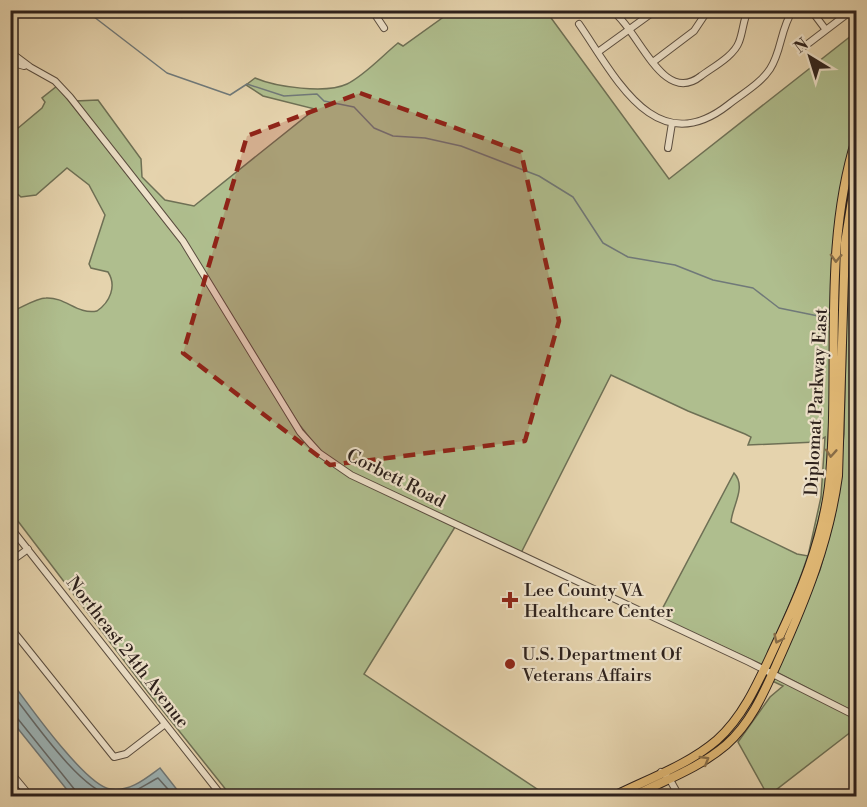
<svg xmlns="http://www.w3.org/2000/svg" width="867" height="807" viewBox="0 0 867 807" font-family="'Libre Bodoni',serif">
<rect width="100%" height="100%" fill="#e5d3ad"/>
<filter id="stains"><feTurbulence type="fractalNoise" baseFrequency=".00333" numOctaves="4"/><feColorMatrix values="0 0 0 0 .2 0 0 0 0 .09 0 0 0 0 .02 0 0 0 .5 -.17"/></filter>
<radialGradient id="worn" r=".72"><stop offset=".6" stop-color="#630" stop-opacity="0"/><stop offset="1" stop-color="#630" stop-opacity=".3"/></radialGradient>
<path fill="#afbe8e" stroke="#6e7055" stroke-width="1.5" d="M452,11H546L669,179L856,32V130L839,205L826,486C813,555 791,602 763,665L658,617L734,473C747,487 732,506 731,522L797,554L808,556L821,497L825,437L816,442L748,445L751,437L745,434L688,411L611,375L521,553L352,473L320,451L298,423L185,240L76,101L98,100L141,159L142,177L165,200L194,206L315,109L263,96L246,85L255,78C276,87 326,94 347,84C365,75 382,56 398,43L403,46Z
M57,86L181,242L304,441L317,455L455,527L364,674L540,791L543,796H231L148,692L11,512V312C21,308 36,298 46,298C66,297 77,315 97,311C110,302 117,286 108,272L91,268L89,264L105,215L89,185L67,168L36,195L21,197L11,188V134L42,108L45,102L42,98Z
M856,147V164L845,224L842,223Z
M856,189V713L776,672L820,570L835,515L844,434L848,244Z
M774,677L848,713L856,719V728L768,796L738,742L770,697L783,686L772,681Z"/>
<path fill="#9cb4b7" stroke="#707979" stroke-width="1.5" d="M11,681C28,704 85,785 110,789C130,792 145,779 160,768L182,796H72L11,720Z"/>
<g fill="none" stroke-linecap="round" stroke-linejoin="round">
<path stroke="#646a6a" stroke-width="1.5" d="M10,691C30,716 82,793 112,795C132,796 142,786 158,778L174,796
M10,716L18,719L75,790L76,796"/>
<path stroke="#707979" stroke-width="1.5" d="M85,10L167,73L230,95L247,84L284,96L317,94L324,101L354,107L374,128L393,136L425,138L461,146L539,176L573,197L603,243L628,257L675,265L713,280L753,288L779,308L828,318
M851,321L856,323"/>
<defs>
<path id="minor" d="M179,10L182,14
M372,10L384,28
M611,10C639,29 662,107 701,76C713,67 734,56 739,42C743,32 743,21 748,10
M811,10L826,30
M579,24C615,76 655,162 728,105C742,94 760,84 770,69C782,51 780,29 793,10
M805,46L847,14
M10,52L30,67L55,81L70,97L183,241L300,432L319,453L351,475L749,662L856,716
M598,52L656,10
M10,62L24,66
M653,62L694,31L708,10
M668,148L672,123
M10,527L222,796
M10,562L28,549
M10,627L114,757L126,754L165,724
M10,772L30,796
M661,772L669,778L679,796"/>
<path id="major" d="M614,796C648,779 688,765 717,740C745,715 760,678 776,644C800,594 822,542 829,486C841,371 821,251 856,139
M634,796C665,780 699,768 726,745C752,722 765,690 779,659C806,599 829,542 838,476L845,243L856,176"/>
</defs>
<use href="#minor" stroke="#5b4e40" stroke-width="8"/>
<use href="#major" stroke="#2d211c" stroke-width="10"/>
<use href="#minor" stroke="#eee2ca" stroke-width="6"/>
<use href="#major" stroke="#e2ba76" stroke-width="8"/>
</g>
<defs><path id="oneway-chevron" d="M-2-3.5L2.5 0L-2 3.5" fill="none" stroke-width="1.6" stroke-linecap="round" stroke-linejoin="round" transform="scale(1.5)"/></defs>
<g stroke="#886e49">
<use href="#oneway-chevron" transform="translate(836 258) rotate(92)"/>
<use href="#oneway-chevron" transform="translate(831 453) rotate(94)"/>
<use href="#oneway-chevron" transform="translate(778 639) rotate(115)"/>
<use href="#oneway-chevron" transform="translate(705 760) rotate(-31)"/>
</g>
<path fill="#8f2418" fill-opacity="0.2" stroke="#8f2418" stroke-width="4.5" stroke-dasharray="12 8" stroke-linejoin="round" d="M360,93L521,152L559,321L525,441L330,465L183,353L247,136Z"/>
<g fill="#8f2418" stroke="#eee2ca" stroke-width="2">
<path d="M507 591h6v6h6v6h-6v6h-6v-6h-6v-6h6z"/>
<circle cx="510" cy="664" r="6"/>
</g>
<g text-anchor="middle" stroke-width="4.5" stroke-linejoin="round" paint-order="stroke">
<g font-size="18" fill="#2d211c" stroke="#eee2ca">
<text transform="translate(816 402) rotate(-87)" y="6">Diplomat Parkway East</text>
<text transform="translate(396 478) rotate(27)" y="6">Corbett Road</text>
<text transform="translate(128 652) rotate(52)" y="6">Northeast 24th Avenue</text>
</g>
<g font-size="18" fill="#2d211c" stroke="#eee2ca" text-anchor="start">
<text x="524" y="596">Lee County VA<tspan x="524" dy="21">Healthcare Center</tspan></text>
<text x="522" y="660">U.S. Department Of<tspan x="522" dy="21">Veterans Affairs</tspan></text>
</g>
</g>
<rect width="867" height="807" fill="none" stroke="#e5d3ad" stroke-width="36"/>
<rect x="12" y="12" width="843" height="783" fill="none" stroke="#2d211c" stroke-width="3"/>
<rect x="18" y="18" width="831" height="771" fill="none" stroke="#2d211c" stroke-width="1.5"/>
<g transform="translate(810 57) rotate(322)" stroke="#eee2ca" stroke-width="4.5" paint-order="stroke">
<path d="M0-4.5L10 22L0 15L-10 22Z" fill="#2d211c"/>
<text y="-9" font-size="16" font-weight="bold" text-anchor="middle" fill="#2d211c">N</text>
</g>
<rect width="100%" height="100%" filter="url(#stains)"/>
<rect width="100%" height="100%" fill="url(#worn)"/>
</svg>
